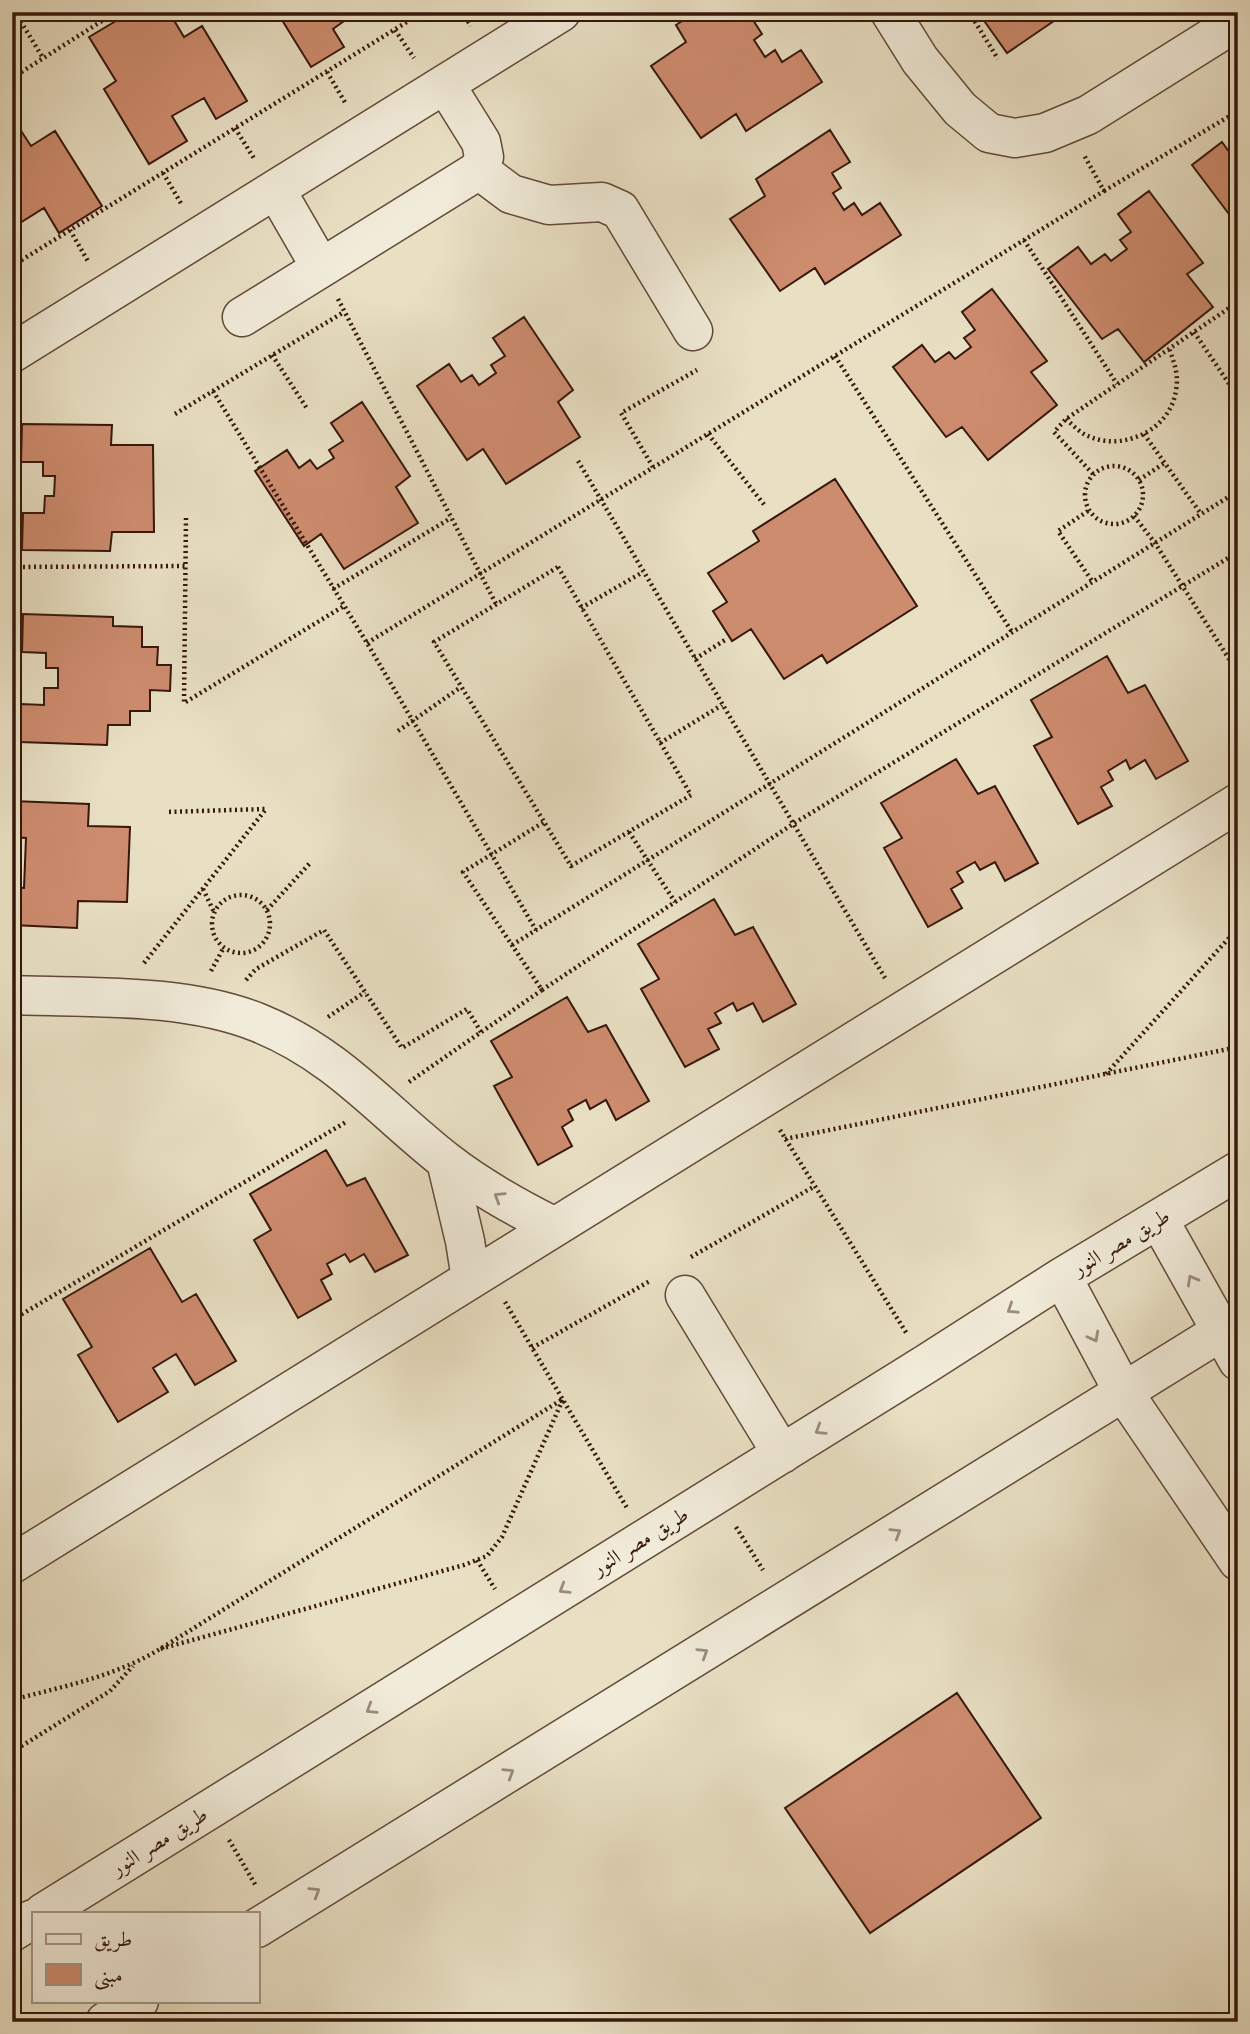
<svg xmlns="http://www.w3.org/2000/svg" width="1250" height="2034" viewBox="0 0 1250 2034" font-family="Cardo,Amiri,serif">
<rect width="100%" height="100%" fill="#e9e0c4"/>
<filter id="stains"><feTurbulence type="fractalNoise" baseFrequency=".00286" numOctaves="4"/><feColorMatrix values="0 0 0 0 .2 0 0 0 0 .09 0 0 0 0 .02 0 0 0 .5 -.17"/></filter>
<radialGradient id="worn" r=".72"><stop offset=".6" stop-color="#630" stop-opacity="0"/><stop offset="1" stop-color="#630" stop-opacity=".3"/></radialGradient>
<path fill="#ce8c6f" stroke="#35170b" stroke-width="2" d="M131,12H169L184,37L202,26L247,101L216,119L204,98L172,116L187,141L149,164L104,89L116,81L89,37Z
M277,12H338L344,21L333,29L344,47L311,67Z
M696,12H765L753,20L762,34L754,40L765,57L775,50L782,62L801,50L822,82L746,131L736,114L701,138L651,66L686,42L676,25Z
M999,12H1067L1007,53L985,22Z
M12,117L31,146L55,131L102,206L59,233L44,208L12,228Z
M830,130L850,162L832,173L841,188L833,193L844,210L854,203L862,215L880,203L901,235L825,284L815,268L780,291L730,219L765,196L756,179Z
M1222,142L1235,160L1238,158V226L1192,165Z
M1149,191L1203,263L1187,274L1213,307L1144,362L1118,329L1102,339L1048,269L1078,247L1091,264L1105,254L1111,261L1127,249L1120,240L1131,232L1118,214Z
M992,289L1047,361L1031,372L1057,405L988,460L962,427L946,437L893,367L922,345L935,362L949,352L955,359L971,347L964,338L975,330L962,312Z
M524,317L573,390L558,402L580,437L506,484L483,449L467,460L417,386L449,364L461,382L472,375L479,385L496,373L491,365L505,356L493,338Z
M362,402L410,476L396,487L418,523L344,569L321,534L304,546L255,471L287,450L299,468L310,460L317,469L334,458L329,450L343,441L331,423Z
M22,424L112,425L111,445H153L154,532H112L110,551L22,550L23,513H44L45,496H54L55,476H43V462H21Z
M835,479L917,606L827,663L822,655L784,679L751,629L732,641L713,611L727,602L708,573L759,541L753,531Z
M23,614L113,617V626L142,627V647H158L157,665H171L170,691L150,690V711H130V725H108L107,745L20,742L21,704L44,705V688H58V668H46V653L22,652Z
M1107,656L1128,693L1145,685L1188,761L1156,779L1145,760L1130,769L1126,760L1108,771L1113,780L1101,787L1112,806L1078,824L1034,746L1052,737L1031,700Z
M956,759L978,794L995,786L1038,863L1005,881L995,862L980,870L975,862L957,872L963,882L951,889L962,908L928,927L884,848L902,838L881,803Z
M12,801L89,804L88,826L130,827L127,902L78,901L77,928L12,925V887L24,888L26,838L12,837Z
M714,899L735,935L753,927L796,1004L763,1022L753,1003L737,1011L733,1003L715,1013L721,1023L708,1029L719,1049L685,1067L641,989L659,979L638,944Z
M567,997L588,1032L606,1025L649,1101L616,1120L606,1100L590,1109L586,1100L568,1110L573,1120L562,1127L572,1146L538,1165L494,1086L512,1077L491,1041Z
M326,1150L347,1186L365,1178L408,1255L375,1272L364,1254L350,1262L345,1254L327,1264L332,1274L321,1280L331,1299L298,1318L254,1240L271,1230L250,1194Z
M150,1248L182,1302L196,1294L236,1361L195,1385L176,1354L153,1368L168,1392L118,1422L78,1355L92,1347L63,1299Z
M957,1693L1041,1818L870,1933L785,1808Z"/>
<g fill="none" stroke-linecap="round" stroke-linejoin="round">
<defs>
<path id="minor" d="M890,12L920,60L960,109L989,133L1015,138L1045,133L1088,115L1238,21
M479,170L511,194L549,205L602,202L620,210L693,331
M276,190L321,268
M242,317L479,170L484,157L481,142L445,84
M12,353L561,12
M12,995C91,998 185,993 259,1023C338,1055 382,1111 446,1161C479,1187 517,1208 555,1227
M446,1161L465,1241L471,1279
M1159,1220L1238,1361
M1062,1277L1124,1393L1238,1561
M685,1295L782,1454
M12,1564L1238,803
M43,1913L926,1364L1062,1277L1238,1171
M257,1928L1238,1321
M12,1932L33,1919
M105,2022L139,2001"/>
</defs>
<use href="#minor" stroke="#624939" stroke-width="41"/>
<path stroke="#35170b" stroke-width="4.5" stroke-dasharray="2 3.5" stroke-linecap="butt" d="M15,12L43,58
M462,12L471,26
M969,12L998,59
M395,30L414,58
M327,72L346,104
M12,78L116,12
M235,128L255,160
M163,173L182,205
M1104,191L1238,111
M70,230L89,263
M1024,240L1117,384
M12,266L423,12
M12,292L21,306
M338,299L496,604
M1194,332L1238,397
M272,355L308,410
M835,356L1012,632
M213,391L367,643L536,930
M175,414L344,312
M1066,419C1073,425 1080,433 1088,436C1123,452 1171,430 1176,390C1179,375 1174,362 1169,348
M708,434L766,507
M1144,434L1201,514
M578,461L885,978
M1085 495a29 29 0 1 1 58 0a29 29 0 1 1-58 0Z
M653,467L621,413L697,370
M1093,474L1054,432L1066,419L1238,302
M1139,480L1166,462
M1088,511L1058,531L1092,581
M1134,516L1155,543L1238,673
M186,518L184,703L344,606
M12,567L186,566
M558,567L691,795L571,866L434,642Z
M333,589L451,518
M581,608L643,572
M367,643L1104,191L1084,155
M695,659L725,640
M398,731L461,687
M660,743L722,705
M629,832L675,902
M203,889L214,912
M212 924a29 29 0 1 1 58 0a29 29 0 1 1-58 0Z
M267,910L310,863
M512,945L1238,491
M144,963L266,809L166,812
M211,971L224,947
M246,980L256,969L324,930L402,1048L467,1009L481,1032
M542,990L793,824L1238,552
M328,1017L365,992
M1106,1074L1238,928
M409,1082L542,990L463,872L544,822
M780,1130L907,1334
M785,1139L1238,1047
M691,1257L815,1186
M505,1302L627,1508
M12,1320L346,1122
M532,1348L650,1281
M736,1527L763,1570
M477,1560L495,1589
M12,1700C64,1686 114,1677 160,1649L563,1399L502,1537L487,1556L464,1565L160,1649
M12,1752L110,1691L133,1666
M229,1840L256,1886"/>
<use href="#minor" stroke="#f1ebd9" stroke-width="38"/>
</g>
<defs><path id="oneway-chevron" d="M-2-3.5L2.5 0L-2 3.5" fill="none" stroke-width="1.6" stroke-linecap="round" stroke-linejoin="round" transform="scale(1.75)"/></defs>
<g stroke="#9c8c7c">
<use href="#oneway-chevron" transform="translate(499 1197) rotate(-148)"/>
<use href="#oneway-chevron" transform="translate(1192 1280) rotate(-119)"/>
<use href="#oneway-chevron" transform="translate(1012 1309) rotate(147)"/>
<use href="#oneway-chevron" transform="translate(1094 1337) rotate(62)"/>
<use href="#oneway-chevron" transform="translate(820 1430) rotate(148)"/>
<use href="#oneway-chevron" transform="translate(896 1533) rotate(-32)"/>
<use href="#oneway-chevron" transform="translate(564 1589) rotate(148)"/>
<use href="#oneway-chevron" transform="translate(703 1653) rotate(-32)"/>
<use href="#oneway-chevron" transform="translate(371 1709) rotate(148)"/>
<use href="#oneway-chevron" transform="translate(509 1773) rotate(-32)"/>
<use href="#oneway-chevron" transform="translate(315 1892) rotate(-32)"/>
</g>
<g text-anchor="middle" stroke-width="5" stroke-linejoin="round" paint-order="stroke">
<g font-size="21" fill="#35170b" stroke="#f1ebd9">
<text transform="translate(1121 1242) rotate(-31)" y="7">طريق مصر النور</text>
<text transform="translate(640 1541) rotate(-32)" y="7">طريق مصر النور</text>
<text transform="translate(159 1841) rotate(-32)" y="7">طريق مصر النور</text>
</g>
</g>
<rect width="1250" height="2034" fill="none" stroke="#e9e0c4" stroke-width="42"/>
<rect x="14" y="14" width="1222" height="2006" fill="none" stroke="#35170b" stroke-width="3.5"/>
<rect x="21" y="21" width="1208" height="1992" fill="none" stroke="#35170b" stroke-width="2"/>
<rect x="32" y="1912" width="228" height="91" fill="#f1ebd9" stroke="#a69687" stroke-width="2"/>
<rect x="46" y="1934" width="35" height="10" fill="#f1ebd9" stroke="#a69687" stroke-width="2"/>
<text x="94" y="1946" font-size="21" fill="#35170b">طريق</text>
<rect x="46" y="1964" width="35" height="21" fill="#ce8c6f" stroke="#a69687" stroke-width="2"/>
<text x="94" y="1982" font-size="21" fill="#35170b">مبنى</text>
<rect width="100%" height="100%" filter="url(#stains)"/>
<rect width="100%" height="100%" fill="url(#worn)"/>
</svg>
